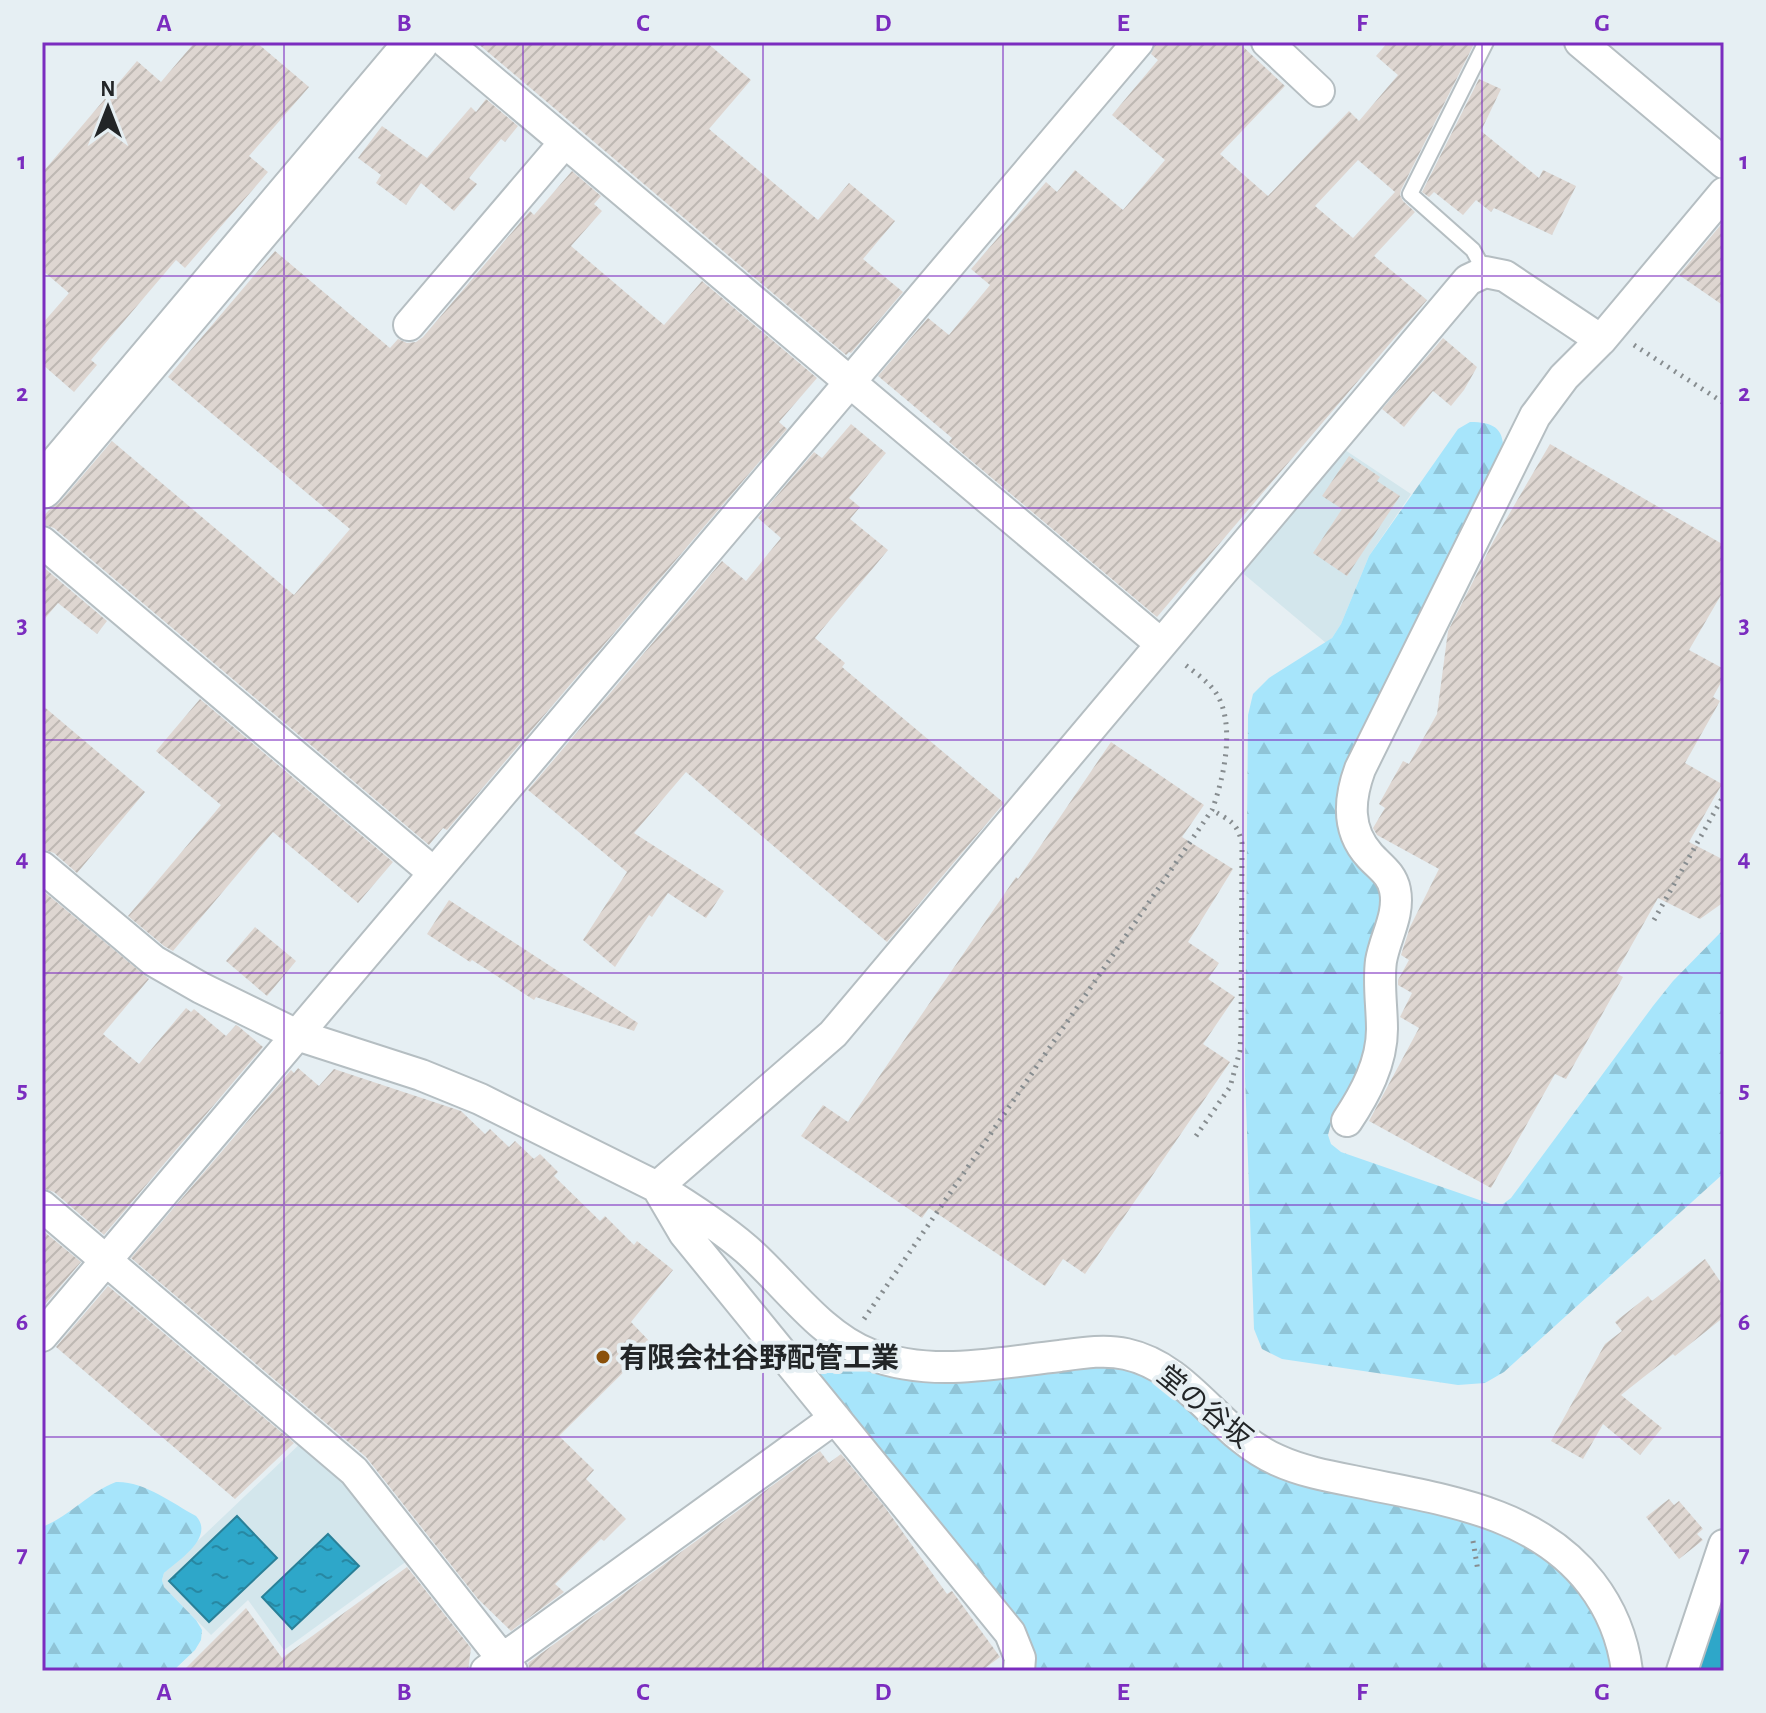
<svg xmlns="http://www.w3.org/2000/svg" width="1766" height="1713" viewBox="0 0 1766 1713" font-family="'Alegreya Sans','Noto Sans JP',sans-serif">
<defs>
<pattern id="forest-firs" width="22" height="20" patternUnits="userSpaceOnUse" patternTransform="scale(2)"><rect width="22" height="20" fill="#a7e5fb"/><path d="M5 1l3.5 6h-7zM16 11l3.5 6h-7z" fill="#8fc4d7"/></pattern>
<pattern id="water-ripples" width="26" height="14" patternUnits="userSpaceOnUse" patternTransform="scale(2)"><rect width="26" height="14" fill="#2ea7c9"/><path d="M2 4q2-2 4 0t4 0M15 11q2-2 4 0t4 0" fill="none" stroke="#2788a3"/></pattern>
<pattern id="building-hatch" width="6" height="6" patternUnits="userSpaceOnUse" patternTransform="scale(2)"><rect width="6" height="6" fill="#ded6d1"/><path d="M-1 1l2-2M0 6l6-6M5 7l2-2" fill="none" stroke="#beb8b3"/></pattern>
</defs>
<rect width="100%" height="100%" fill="#e6eff3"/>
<path fill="#d3e6ec" d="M1342,448L1411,494L1369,556L1341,624L1332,638L1326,643L1239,570Z
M304,1440L347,1477L411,1558L284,1650L248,1600L211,1635L164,1587L162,1580L164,1573Z"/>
<path fill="url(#forest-firs)" d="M1470,422C1495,422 1505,429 1503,455L1350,764L1383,890L1367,1054L1350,1095L1331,1124L1328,1135L1331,1144L1341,1152L1491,1204H1503L1511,1198L1653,1006L1673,981L1724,929V1173L1504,1372L1485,1383L1458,1385L1282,1359L1262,1349L1254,1329L1245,1076L1248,715L1253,694L1269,678L1332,638L1341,624L1369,556L1458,429Z
M823,1347L836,1350L1122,1365L1150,1373L1230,1445L1465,1517L1498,1529L1551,1558L1591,1602L1610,1650L1609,1671H1031L811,1371L808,1360L812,1349Z
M116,1482C144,1481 172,1503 196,1516C215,1537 179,1560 164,1573L162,1580L164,1587L196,1620L202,1630L201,1640L195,1650L173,1671H42V1527C69,1517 89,1492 116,1482Z"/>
<path fill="url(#water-ripples)" stroke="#2a8098" stroke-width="2" d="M237,1516L277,1558L209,1622L169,1581Z
M328,1534L359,1566L292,1629L262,1597Z"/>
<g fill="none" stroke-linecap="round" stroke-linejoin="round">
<path stroke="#2ea7c9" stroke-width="56" d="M1707,1671L1724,1619"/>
</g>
<path fill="url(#building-hatch)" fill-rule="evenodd" d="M195,42H256L309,87L249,156L268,172L185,268L176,260L91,360L97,365L74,392L42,364V324L69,293L42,270V173L137,61L161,82Z
M476,42H706L751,80L709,129L818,220L849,183L895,221L863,259L903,292L851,353L849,352L846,355Z
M1156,42H1238L1285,86L1220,154L1268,196L1349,111L1359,121L1398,75L1376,56L1388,42H1475L1401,190L1400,195L1403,201L1415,212L1374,256L1427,300L1157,617L949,442L952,438L878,376L928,318L949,335L990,285L971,269L1046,182L1057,192L1075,170L1123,210L1165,160L1112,115L1158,60L1151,54ZM1358,160L1395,192L1353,238L1315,206Z
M1479,79L1501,89L1481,131L1539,178L1543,170L1576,186L1552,235L1494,208L1491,212L1476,200L1463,215L1434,192L1429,197L1422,192Z
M486,99L518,126L505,142L501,139L469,178L477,184L454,211L421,183L406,205L376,183L381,175L358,158L382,126L427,158L471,107L476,112Z
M572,171L601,196L594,204L602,211L571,246L664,325L702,281L817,378L779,422L787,429L447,830L443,828L429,845L54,528L42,524V518L49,510L60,502L112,441L294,595L350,529L168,377L275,251L390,348L398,339L407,343L416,342L423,337L530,211L534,215Z
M1724,221V306L1679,275Z
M1443,338L1477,367L1464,390L1451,406L1433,391L1404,427L1382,409Z
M851,424L886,453L849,498L860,507L850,519L888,550L815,638L845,663L842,667L1004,803L887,942L686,772L634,833L724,891L706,918L668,893L652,917L649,915L615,967L583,940L627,872L528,790L722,561L746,581L781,538L758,518L814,452L822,458Z
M1550,444L1724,545V590L1689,650L1724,669V677L1713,697L1720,701L1685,763L1722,784L1689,842L1724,860V902L1700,919L1658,898L1616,973L1623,977L1566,1079L1555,1074L1491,1188L1369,1121L1419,1028L1400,1017L1412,993L1398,985V980L1409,960L1401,955L1410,927L1439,869L1377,835L1373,828L1385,808L1379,804L1403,761L1409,764L1437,714L1448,631L1494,540Z
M1349,456L1380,477L1377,481L1400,496L1347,576L1313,553L1342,509L1322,496Z
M42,566L107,621L97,634L58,603L42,622Z
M200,699L393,862L358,903L273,832L173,951L164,946L128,916L221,805L156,751Z
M42,705L145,792L77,873L54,853L42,849Z
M1111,742L1204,805L1182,837L1233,869L1188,942L1219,963L1208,979L1235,997L1203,1044L1230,1062L1085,1274L1063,1259L1045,1286L929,1208L922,1218L801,1136L823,1105L848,1122L1016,877L1018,879Z
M42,890L149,979L103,1034L139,1064L186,1008L191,1012L194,1009L226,1036L236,1025L238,1026L263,1047L104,1235L54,1192L42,1188Z
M449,900L638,1023L634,1031L536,997L534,1000L472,960L470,962L427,934Z
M255,927L296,961L267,996L226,961Z
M298,1068L319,1086L334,1069L461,1111L485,1134L490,1129L509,1147L515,1141L534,1159L540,1154L558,1172L554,1176L600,1221L605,1216L634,1245L637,1241L673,1270L631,1322L652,1344L559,1436L594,1470L586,1479L626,1519L604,1541L601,1539L555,1584L564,1592L511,1631L478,1599L366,1457L131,1258L291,1070L294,1073Z
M42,1230L81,1262L42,1308Z
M1705,1259L1724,1287V1317L1675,1356L1673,1354L1621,1395L1662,1428L1640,1455L1603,1424L1583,1459L1551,1441L1605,1344L1622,1331L1615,1322L1648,1296L1652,1301Z
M108,1286L294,1443L235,1499L56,1347Z
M820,1451L829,1463L841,1454L884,1506L947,1594L952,1591L1000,1657L981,1671H530L528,1663Z
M1669,1499L1674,1505L1679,1501L1703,1529L1697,1534L1703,1540L1679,1559L1646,1517Z
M407,1567L471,1648L468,1671H183L246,1608L282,1658Z"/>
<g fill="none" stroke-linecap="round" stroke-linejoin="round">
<defs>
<path id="lane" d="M1485,272L1473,250L1410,194L1486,42"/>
<path id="street" d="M446,42L1161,644
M1267,42L1319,91
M1580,42L1724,163
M409,325L565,142
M42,542L434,873
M42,867L154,961L201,988L297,1035L421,1075L480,1099L657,1187L684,1233L1010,1633L1020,1658L1019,1671
M1347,1121C1365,1094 1382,1063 1382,1029C1382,1007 1378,983 1381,961C1385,937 1400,915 1395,890C1392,874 1380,867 1370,856C1346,830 1349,799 1360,769L1535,416L1564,377L1601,340
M42,1206L354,1471L512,1671
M42,1336L1138,42
M486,1671L835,1418
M1627,1671C1623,1639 1611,1609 1591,1583C1534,1509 1437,1499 1353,1481C1327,1476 1301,1471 1277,1460C1218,1434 1190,1368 1126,1354C1105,1349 1081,1353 1060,1356C995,1363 931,1378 869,1354C821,1336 784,1282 746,1249C718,1225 688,1206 657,1187L833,1034L1468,280L1485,272L1505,276L1601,340L1724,193
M1682,1671L1724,1545"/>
<path id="secondary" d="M42,487L417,42"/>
</defs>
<use href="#lane" stroke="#b5bec2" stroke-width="18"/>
<use href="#street" stroke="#b5bec2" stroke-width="34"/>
<use href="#secondary" stroke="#b5bec2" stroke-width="46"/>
<path stroke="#878d90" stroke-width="5" stroke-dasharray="2 6" stroke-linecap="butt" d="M1634,345L1724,403
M1654,920L1724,795
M1196,1136L1230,1087L1240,1051L1241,1032L1242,843C1237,822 1230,821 1212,810
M864,1319L1212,810C1224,778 1236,724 1216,693C1208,681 1194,672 1183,663
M1473,1541L1478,1571"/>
<use href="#lane" stroke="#fff" stroke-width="14"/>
<use href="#street" stroke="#fff" stroke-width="30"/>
<use href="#secondary" stroke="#fff" stroke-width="42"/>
</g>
<path fill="none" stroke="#7b2cbf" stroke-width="2" stroke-opacity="0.55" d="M284,42V1671M523,42V1671M763,42V1671M1003,42V1671M1243,42V1671M1482,42V1671M42,276H1724M42,508H1724M42,740H1724M42,973H1724M42,1205H1724M42,1437H1724"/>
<circle fill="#8b510b" stroke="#e6eff3" stroke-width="3" cx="603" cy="1357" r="8"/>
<g text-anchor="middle" stroke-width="8" stroke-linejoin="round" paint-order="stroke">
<g font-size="28" font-weight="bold" fill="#222527" stroke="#e6eff3" text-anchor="start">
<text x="619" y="1367">有限会社谷野配管工業</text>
</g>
<g font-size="28" fill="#222527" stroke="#e6eff3">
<text transform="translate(1205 1406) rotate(39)" y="10">堂の谷坂</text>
</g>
</g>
<rect width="1766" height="1713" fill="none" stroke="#e6eff3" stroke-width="88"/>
<g transform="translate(108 108)" stroke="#e6eff3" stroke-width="6" paint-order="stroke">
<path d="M0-6L14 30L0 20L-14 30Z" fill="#222527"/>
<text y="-12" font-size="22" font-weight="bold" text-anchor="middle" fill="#222527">N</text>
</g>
<rect x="44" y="44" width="1678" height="1625" fill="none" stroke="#7b2cbf" stroke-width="3"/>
<g font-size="26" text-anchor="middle" font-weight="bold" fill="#7b2cbf">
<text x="164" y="31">A</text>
<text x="404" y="31">B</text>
<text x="643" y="31">C</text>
<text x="883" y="31">D</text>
<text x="1123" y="31">E</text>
<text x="1362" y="31">F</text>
<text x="1602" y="31">G</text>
<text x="22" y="169">1</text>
<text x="1744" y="169">1</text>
<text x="22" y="401">2</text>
<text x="1744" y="401">2</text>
<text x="22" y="633">3</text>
<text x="1744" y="633">3</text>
<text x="22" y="866">4</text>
<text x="1744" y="866">4</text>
<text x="22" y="1098">5</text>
<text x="1744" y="1098">5</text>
<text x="22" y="1330">6</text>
<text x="1744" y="1330">6</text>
<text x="22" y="1562">7</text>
<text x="1744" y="1562">7</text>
<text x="164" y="1700">A</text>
<text x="404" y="1700">B</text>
<text x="643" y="1700">C</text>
<text x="883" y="1700">D</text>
<text x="1123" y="1700">E</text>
<text x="1362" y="1700">F</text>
<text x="1602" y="1700">G</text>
</g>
</svg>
